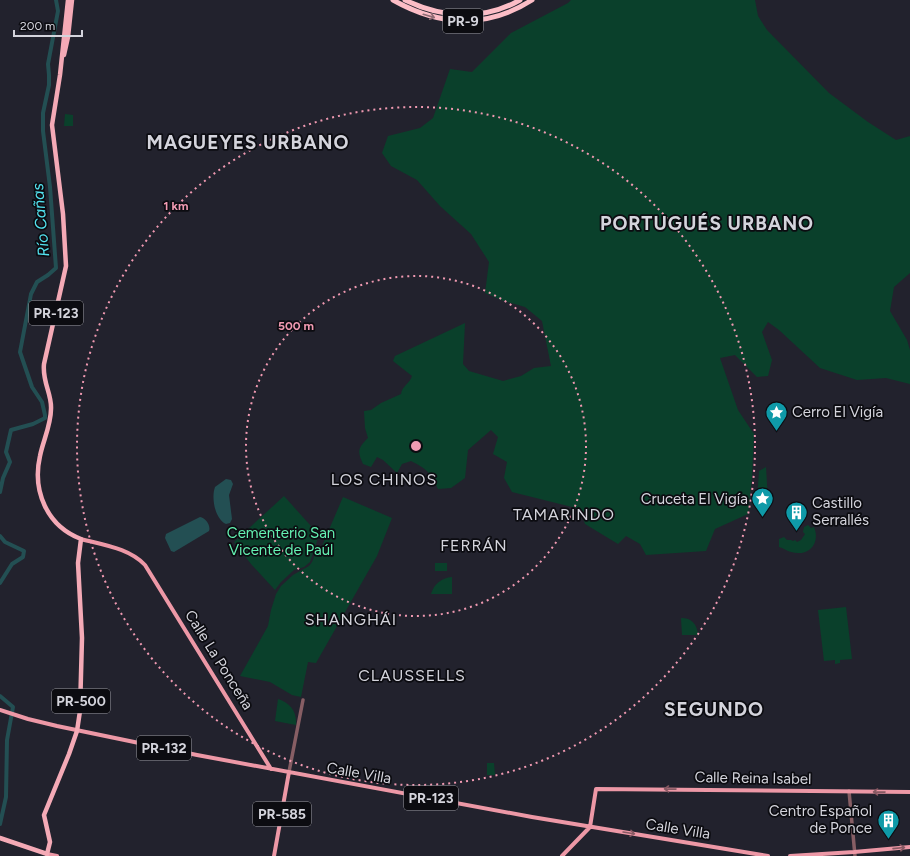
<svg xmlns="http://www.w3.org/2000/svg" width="910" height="856" viewBox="0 0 910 856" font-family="Figtree,sans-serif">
<rect width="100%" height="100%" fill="#22222d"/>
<path fill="#0a402b" d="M571,0H755L758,16L767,30L829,93L868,122L896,140L910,136V273L894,287L890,311L907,340L910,350V384L886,378L857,380L820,368L779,330L768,322L762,332L772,360L768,376L757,377L735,355L720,358L738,410L754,434L752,477L748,514L715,529L706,551L646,555L640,544L626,536L618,544L585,524L580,509L512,492L504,478L507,462L493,454L498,437L491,430L468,450L465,478L451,488L438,489C431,473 427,469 411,461L402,464L397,473L383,460L377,457L371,467L363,464C357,451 358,448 368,438L365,428L364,411L371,410L381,403L401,394C402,386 410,383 412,376L393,361L395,356L465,323L463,364L469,371L503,381L521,376L534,368L551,366L542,321L525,307L501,300L485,293L489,262L471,234L440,206L417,180L391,166L382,153L388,136L420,128L433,118L450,69L472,72L511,33L568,3Z
M65,114L73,115V126H64Z
M766,467L768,501L757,500L759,471Z
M284,496L319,535L310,562L304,567L294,570L281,582L275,590L251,564L234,542Z
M343,497L392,518L377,556L316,663L308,662L301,697L292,695L270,682L240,676L268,626L271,610L276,594L281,586L293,575L309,566L312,562L316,552L319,553Z
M808,525L811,528L814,527C821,544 808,557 791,552C787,551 783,548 779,547V539L784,537L787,540H791L793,541L795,540L797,542L801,540L805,534L803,532L804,527Z
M435,563H447V571H435Z
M452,577V594H431C434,584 441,578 452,577Z
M846,607L852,659L840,660V663L835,664V660L824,661L818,610Z
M681,618C692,618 697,624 698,635H682Z
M278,699C290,703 297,711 296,725L275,721Z
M487,763H494L495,775H487Z"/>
<path fill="#234f53" d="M226,479L231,480L233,484L229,495L232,519L230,523L226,524C215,519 211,498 215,487Z
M200,517C206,518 211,526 209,531L174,552L171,551L165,538L166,534Z"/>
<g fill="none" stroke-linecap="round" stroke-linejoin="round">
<path stroke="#234f53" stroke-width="4" d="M0,492L3,478L10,462L6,452L11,430L33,424L45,418V415L42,402L32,387L20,352L31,294L37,282L48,275L56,268L50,187L43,131V113L49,85V75L48,64L58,11L56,0
M0,536L5,542L24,551L23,557L12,564L0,583
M0,696L13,707L7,740L6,797L0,824"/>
<path stroke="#875e64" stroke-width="3.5" d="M289,772L303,700
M849,791L855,856"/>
<path stroke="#ed98a6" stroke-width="4" d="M81,539C103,545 129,548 145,565L271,769
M0,710L28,719L57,726L197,755L532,817L768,856
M47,854L57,856
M274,856L289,772
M562,856L590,827L596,789L910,792
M790,856L854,852L910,847"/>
<path stroke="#f4aab6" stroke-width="4.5" d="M64,55L68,37L72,0
M0,838L47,854L50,842L44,815L69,754L77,731L80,711L82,638L78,563L81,539C47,526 32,491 40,456C43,441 51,425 51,409C52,394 42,382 44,364L66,266L63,214L52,125L60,75L68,0"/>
<path stroke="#fcbdc6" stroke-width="5" d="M393,0C439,26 487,29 532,0
M405,0C442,18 483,21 520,0"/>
</g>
<defs><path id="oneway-shaft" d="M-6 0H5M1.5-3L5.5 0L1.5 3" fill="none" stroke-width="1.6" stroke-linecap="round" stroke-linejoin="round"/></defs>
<use stroke="#906d75" href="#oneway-shaft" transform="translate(429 16) rotate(16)"/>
<g stroke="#885963">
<use href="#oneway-shaft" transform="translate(670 789) rotate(-179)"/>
<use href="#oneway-shaft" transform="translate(879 792) rotate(-179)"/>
<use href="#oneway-shaft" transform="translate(629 833) rotate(9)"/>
<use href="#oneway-shaft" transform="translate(899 848) rotate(-6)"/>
</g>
<g fill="none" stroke="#f19ab2" stroke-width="2" stroke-dasharray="2 4">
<circle cx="416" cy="446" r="170"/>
<circle cx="416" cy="446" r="339"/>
</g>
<defs>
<symbol id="sight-pin" viewBox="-11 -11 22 30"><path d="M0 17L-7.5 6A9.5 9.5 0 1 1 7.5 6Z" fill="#0f9aa8" stroke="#0c0c11"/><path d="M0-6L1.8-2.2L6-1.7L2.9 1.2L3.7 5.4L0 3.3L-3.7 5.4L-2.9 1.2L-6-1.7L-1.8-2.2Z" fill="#fff"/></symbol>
<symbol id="building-pin" viewBox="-11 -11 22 30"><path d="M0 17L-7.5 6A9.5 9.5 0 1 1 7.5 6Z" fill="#0f9aa8" stroke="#0c0c11"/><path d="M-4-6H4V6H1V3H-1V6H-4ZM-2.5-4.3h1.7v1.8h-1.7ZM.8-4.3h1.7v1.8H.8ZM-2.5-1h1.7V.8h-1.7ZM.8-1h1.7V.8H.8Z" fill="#fff"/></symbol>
</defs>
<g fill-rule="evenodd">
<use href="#sight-pin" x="764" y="400" width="25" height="34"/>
<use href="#sight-pin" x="750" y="486" width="25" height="34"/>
<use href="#building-pin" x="784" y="500" width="25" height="34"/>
<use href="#building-pin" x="876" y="808" width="25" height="34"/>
</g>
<g text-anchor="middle" stroke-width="3.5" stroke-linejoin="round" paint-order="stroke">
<g fill="#0c0c11" stroke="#98989f" stroke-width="1">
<rect x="443" y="9" width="40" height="24" rx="3"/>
<rect x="29" y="301" width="54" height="24" rx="3"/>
<rect x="52" y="689" width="58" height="24" rx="3"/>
<rect x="137" y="736" width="54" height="24" rx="3"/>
<rect x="404" y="786" width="54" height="24" rx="3"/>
<rect x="253" y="802" width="58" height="24" rx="3"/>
</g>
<g font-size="14" font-weight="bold" fill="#d4d4dc">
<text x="463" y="26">PR-9</text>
<text x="56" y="318">PR-123</text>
<text x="81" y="706">PR-500</text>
<text x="164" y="753">PR-132</text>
<text x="431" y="803">PR-123</text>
<text x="282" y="819">PR-585</text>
</g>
<g font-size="15" fill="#d4d4dc" stroke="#0c0c11" text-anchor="start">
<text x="792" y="417">Cerro El Vigía</text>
<text x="748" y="504" text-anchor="end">Cruceta El Vigía</text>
<text x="812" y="508">Castillo<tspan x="812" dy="17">Serrallés</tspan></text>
<text x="872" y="816" text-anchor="end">Centro Español<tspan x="872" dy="17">de Ponce</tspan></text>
</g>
<g font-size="15" fill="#64f1b2" stroke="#0c0c11">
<text x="281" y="538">Cementerio San<tspan x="281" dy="17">Vicente de Paúl</tspan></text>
</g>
<g font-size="15" fill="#d4d4dc" stroke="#0c0c11">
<text transform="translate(219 660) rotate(58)" y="5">Calle La Ponceña</text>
<text transform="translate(359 773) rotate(10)" y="5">Calle Villa</text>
<text transform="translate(753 778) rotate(1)" y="5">Calle Reina Isabel</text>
<text transform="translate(678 829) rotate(9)" y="5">Calle Villa</text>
</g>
<g font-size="16" font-style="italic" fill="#53e3f0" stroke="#0c0c11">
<text transform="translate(40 220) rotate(-95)" y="6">Río Cañas</text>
</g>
<g font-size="16" letter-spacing="1" fill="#d4d4dc" stroke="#0c0c11">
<text x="384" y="485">LOS CHINOS</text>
<text x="564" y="520">TAMARINDO</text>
<text x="474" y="551">FERRÁN</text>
<text x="351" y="625">SHANGHÁI</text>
<text x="412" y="681">CLAUSSELLS</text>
</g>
<g font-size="19" font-weight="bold" letter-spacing="1" fill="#d4d4dc" stroke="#0c0c11">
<text x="248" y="149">MAGUEYES URBANO</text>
<text x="707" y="230">PORTUGUÉS URBANO</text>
<text x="714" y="716">SEGUNDO</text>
</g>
</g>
<circle cx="416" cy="446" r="6" fill="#f19ab2" stroke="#0c0c11" stroke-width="2"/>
<g font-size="12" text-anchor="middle" font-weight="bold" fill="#f19ab2" stroke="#0c0c11" stroke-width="3.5" stroke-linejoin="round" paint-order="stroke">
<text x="176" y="210">1 km</text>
<text x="296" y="330">500 m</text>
</g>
<path d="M14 30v6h68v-6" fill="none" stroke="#d4d4dc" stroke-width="2"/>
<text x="20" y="30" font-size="12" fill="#d4d4dc" stroke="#0c0c11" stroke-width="3" paint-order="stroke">200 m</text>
</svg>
